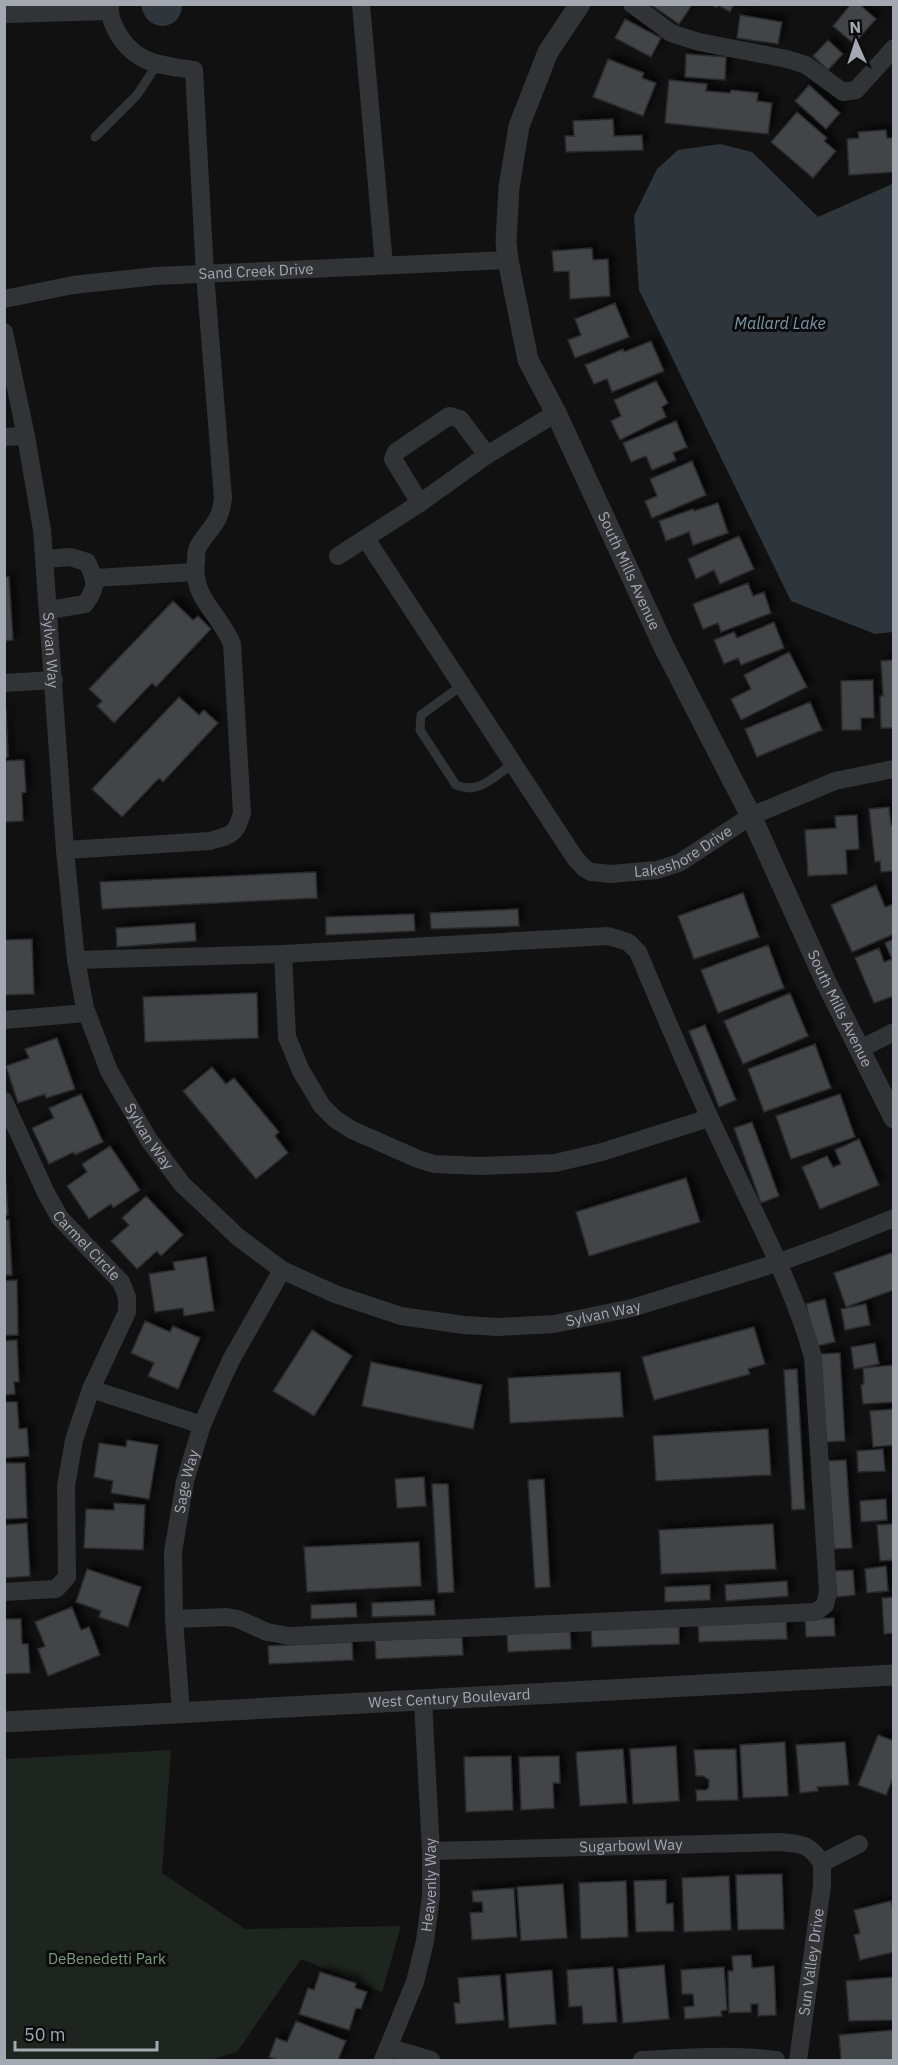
<svg xmlns="http://www.w3.org/2000/svg" width="898" height="2065" viewBox="0 0 898 2065" font-family="'IBM Plex Sans',sans-serif">
<defs>
<filter id="shadow"><feDropShadow dx="5.5" dy="-5.5" stdDeviation="3" flood-color="#0009"/></filter>
</defs>
<rect width="100%" height="100%" fill="#111112"/>
<path fill="#1e241e" d="M171,1750L162,1873L245,1929L401,1926L382,1992L301,1959L237,2052L210,2060H5V1759Z"/>
<path fill="#2e363b" d="M141,4L182,5C181,33 144,33 141,4Z
M720,144L752,152L818,217L890,185L893,182V632L875,634L791,601L639,290L634,216L657,169L678,150Z"/>
<path fill="#434447" stroke="#2b2b2e" stroke-width="1.5" filter="url(#shadow)" d="M650,4H691L692,5L679,24Z
M711,4H734L730,12L718,5L716,8Z
M851,4H859L876,19L854,44L833,26Z
M740,15L782,22L778,44L737,38Z
M625,19L661,38L651,57L615,38Z
M828,40L843,54L828,70L813,56Z
M686,54L726,57L725,80L685,77Z
M608,59L644,73L642,78L656,83L643,116L593,97Z
M669,80L707,84L706,91L730,93L731,90L758,93L757,101L772,103L768,134L665,123Z
M809,85L840,113L826,129L795,101Z
M797,112L827,138L824,141L836,151L813,178L771,142Z
M613,119L614,136L642,135L643,150L566,152L565,136H574L573,121Z
M886,130L887,138H894V172L849,175L847,139L859,138L858,132Z
M592,248L593,260L608,259L610,296L570,299L569,271L554,272L552,251Z
M615,303L629,337L575,358L568,340L581,335L575,319Z
M651,341L664,371L612,392L607,379L594,384L585,365L623,349L624,352Z
M656,381L668,403L662,407L666,417L620,440L611,421L621,416L614,400Z
M676,421L687,447L673,453L676,460L652,470L646,456L631,462L623,443Z
M692,461L706,495L652,518L645,501L657,496L650,479Z
M718,503L728,533L693,545L689,532L666,541L659,521L693,509L694,511Z
M739,536L754,569L720,584L714,570L696,579L688,559Z
M4,577H9L13,640L4,641Z
M748,583L753,596L764,592L771,613L721,632L718,623L703,629L693,604Z
M173,601L193,620L198,616L211,629L156,687L152,683L114,723L97,706L102,701L89,689Z
M774,622L784,648L741,665L738,658L724,664L714,640L734,632L737,638Z
M789,652L807,687L741,720L731,699L751,689L744,675Z
M894,660V728H881L880,696H883L881,661Z
M873,680L874,718H861V730H842L841,681Z
M179,697L199,715L204,710L218,723L163,782L159,778L122,817L92,789Z
M810,702L822,730L757,757L745,729Z
M4,710H6L8,757H4Z
M24,760L26,792L22,793L23,821L4,822V761Z
M889,807L891,825H894V871L881,872L880,861L875,862L869,809Z
M857,815L859,849L846,850L847,874L808,876L805,830L836,828L835,816Z
M316,872L317,898L102,909L100,882Z
M876,885L885,907L894,904V934L852,952L831,905Z
M743,893L759,937L694,959L678,916Z
M518,909L519,926L431,929L430,913Z
M414,914L415,931L326,935V917Z
M195,923L196,941L117,947L116,928Z
M32,939L34,994L4,995V940Z
M894,939V996L874,1003L855,958L879,948L884,962L892,959L885,943Z
M768,945L784,988L718,1013L701,970Z
M257,993L258,1038L145,1042L143,997Z
M790,993L808,1036L743,1064L724,1021Z
M705,1025L736,1100L719,1107L689,1031Z
M57,1038L75,1089L46,1098L45,1094L18,1103L6,1066L29,1058L25,1049Z
M815,1044L831,1088L764,1112L748,1069Z
M212,1067L226,1084L234,1078L279,1132L275,1136L288,1153L256,1179L183,1091Z
M81,1094L103,1142L75,1155L74,1152L49,1164L32,1128L54,1118L49,1108Z
M840,1094L855,1137L791,1159L776,1116Z
M752,1122L779,1196L761,1203L734,1128Z
M859,1139L879,1185L820,1209L802,1167L827,1156L833,1167L841,1164L835,1150Z
M110,1146L140,1190L113,1208L111,1204L89,1219L67,1186L87,1172L82,1164Z
M5,1172L8,1215H4V1172Z
M686,1178L700,1222L589,1256L576,1212Z
M146,1196L183,1235L161,1256L157,1251L137,1269L111,1241L129,1225L122,1218Z
M4,1220H9L12,1275H4Z
M894,1252V1290L846,1307L834,1273Z
M206,1257L214,1311L184,1316L183,1308L155,1312L149,1274L175,1270L173,1262Z
M17,1280L18,1335H4V1281Z
M825,1299L835,1342L816,1346L806,1304Z
M866,1304L870,1325L845,1330L841,1309Z
M145,1321L170,1332L173,1326L200,1338L178,1389L148,1376L154,1363L131,1353Z
M754,1327L765,1364L748,1369L750,1374L654,1400L642,1357Z
M312,1330L352,1356L314,1416L273,1391Z
M17,1340L19,1382H14L15,1394L4,1395V1341Z
M875,1343L879,1364L854,1369L851,1347Z
M840,1353L845,1441L826,1442L820,1354Z
M371,1362L482,1385L473,1429L362,1406Z
M894,1365V1402L863,1404L861,1385L864,1384L863,1368Z
M797,1369L805,1509L792,1510L784,1370Z
M620,1372L623,1417L510,1423L508,1378Z
M4,1402H17L19,1429L27,1428L29,1456L4,1458Z
M894,1409V1445L873,1447L870,1411Z
M768,1429L771,1475L656,1481L653,1436Z
M127,1440L158,1445L149,1499L111,1493L113,1481L94,1477L99,1443L126,1447Z
M883,1449L885,1471L858,1472L857,1451Z
M846,1460L852,1548L834,1549L828,1461Z
M4,1463H25L27,1518L4,1519Z
M424,1477L426,1506L397,1508L395,1479Z
M544,1479L550,1587L535,1588L528,1480Z
M432,1484H448L454,1592L438,1593Z
M886,1499L887,1520L861,1522L860,1501Z
M114,1503L145,1505L143,1550L84,1548L86,1509L114,1510Z
M27,1523L30,1576L4,1578V1525Z
M773,1524L776,1569L661,1574L659,1530Z
M894,1524V1560L880,1561L877,1525Z
M419,1542L421,1586L307,1592L304,1547Z
M886,1566L888,1591L867,1593L865,1569Z
M87,1569L141,1587L128,1627L99,1617L101,1611L76,1602Z
M853,1570L855,1595L837,1597L834,1571Z
M787,1581L788,1596L726,1601L725,1585Z
M710,1585V1600L665,1602V1587Z
M894,1597V1633L884,1634L882,1598Z
M434,1600L435,1615L372,1617V1603Z
M356,1603L357,1617L311,1619V1605Z
M72,1607L81,1630L89,1627L100,1655L48,1676L38,1649L45,1646L35,1622Z
M834,1618L835,1636L806,1637L805,1619Z
M4,1619H21L22,1644H28L30,1673L4,1674Z
M786,1621L787,1639L699,1642L698,1624Z
M679,1625V1644L592,1647L591,1629Z
M570,1631L571,1649L508,1652L507,1634Z
M462,1637L463,1655L376,1659L375,1640Z
M352,1642L353,1660L269,1664L268,1646Z
M878,1735L894,1741V1776L886,1795L858,1785Z
M785,1742L788,1796L743,1798L740,1745Z
M845,1742L849,1785L817,1787L818,1791L800,1793L796,1745Z
M676,1746L679,1801L633,1804L630,1749Z
M623,1749L627,1803L580,1806L576,1752Z
M736,1749L738,1800L697,1801L696,1790H706L709,1787V1780L703,1776H696L694,1750Z
M511,1756L513,1810L466,1812L464,1757Z
M559,1756L560,1783H553L554,1808L521,1810L519,1757Z
M782,1874L784,1929L738,1930L736,1875Z
M729,1876L731,1930L684,1932L682,1878Z
M666,1880V1904L673,1903L674,1931L636,1932L634,1881Z
M626,1881L628,1937L581,1939L579,1883Z
M563,1884L567,1938L521,1941L517,1887Z
M514,1888L517,1937L472,1940L470,1913L483,1912L482,1902H473L472,1891Z
M891,1901L894,1912V1952L860,1960L854,1935L860,1933L854,1910Z
M751,1955L752,1968L774,1966L776,2015L758,2016V2004H751V2012L729,2013L728,1971H733L732,1956Z
M664,1965L669,2019L623,2023L618,1969Z
M613,1967L617,2022L583,2024L582,2006L569,2007L567,1970Z
M724,1967L727,2010L721,2011L722,2016L685,2019L684,2007L694,2006L693,1994H682L681,1970Z
M552,1970L556,2024L509,2028L506,1974Z
M320,1972L356,1983L355,1988L367,1992L361,2009L356,2008L349,2030L299,2014L308,1988L314,1990Z
M500,1975L504,2020L456,2024L454,2003H460L458,1978Z
M894,1977V2020L849,2021L846,1981Z
M296,2021L346,2041L338,2060H278L269,2057L276,2038L287,2042Z
M894,2030V2060H841L839,2035Z"/>
<g fill="none" stroke-linecap="round" stroke-linejoin="round">
<path stroke="#323337" stroke-width="9" d="M95,137L137,95L158,63
M461,686L421,715L420,730L456,785C478,795 494,777 512,764"/>
<g stroke="#323337" stroke-width="18">
<path d="M361,4L384,265"/>
<path d="M632,4L671,33L699,42L787,59L806,65L843,92L856,90L894,48"/>
<path d="M4,7L8,14L109,11"/>
<path id="s1" d="M4,299L73,285L156,276L508,260"/>
<path id="s2" d="M4,332L26,436L42,530L65,850L76,960L85,1008L109,1071L149,1140L182,1184L238,1237L282,1270L335,1294L401,1316L464,1325L498,1327L554,1324L632,1308L777,1263L832,1243L894,1218"/>
<path d="M4,437L26,436"/>
<path d="M420,503L393,459L396,452L449,416L460,419L487,455"/>
<path id="s3" d="M366,539L575,858L584,868L591,872L611,874L657,870L679,863L751,816L835,781L894,769"/>
<path d="M338,556L420,503L487,455L556,413"/>
<path d="M45,559L70,557L87,562C96,581 98,586 85,604L49,610"/>
<path d="M95,578L194,572"/>
<path d="M4,683L54,680"/>
<path d="M65,850L210,841C231,835 236,835 242,813L232,644C220,613 191,599 196,561C196,556 196,551 198,547C210,526 220,525 223,498L205,274L194,70C178,68 152,65 139,56C123,46 108,23 110,4"/>
<path d="M283,954L287,1037L301,1071L322,1106L335,1119L352,1130L418,1159L434,1164L481,1166L555,1163L602,1152L709,1118"/>
<path d="M76,960L283,954L608,936L628,942L638,952C666,1018 693,1084 724,1148C756,1217 793,1285 813,1357L828,1592L825,1605L816,1612L289,1636L267,1632L238,1619L227,1617L174,1619"/>
<path d="M4,1020L86,1013"/>
<path d="M860,1049L894,1032"/>
<path id="s4" d="M4,1101L46,1193L60,1218L121,1282L127,1297V1312L91,1389L74,1440L66,1486L67,1577L56,1589L4,1592"/>
<path d="M91,1389L202,1425"/>
<path id="s5" d="M181,1712L174,1619L173,1552L185,1481L202,1425L219,1386L231,1360L282,1270"/>
<path id="s6" d="M431,1851L781,1842C803,1844 809,1844 822,1863"/>
<path d="M822,1863L859,1844"/>
<path d="M388,2047L431,2060"/>
<path id="s7" d="M383,2060L415,1982L425,1941L431,1896V1851L423,1701"/>
<path d="M642,2060C687,2058 731,2054 776,2060"/>
<path id="s8" d="M798,2060L822,1886V1863"/>
</g>
<g stroke="#323337" stroke-width="21">
<path id="s9" d="M580,4L548,52L519,126L509,187L506,242L508,260L528,360L556,413L664,647L751,816L825,980L894,1118"/>
<path id="s10" d="M4,1722L894,1675"/>
</g>
</g>
<g text-anchor="middle" stroke-width="6" stroke-linejoin="round" paint-order="stroke">
<g font-size="15" fill="#a4a9b1" stroke="#0c0c0d">
<text dy="5" stroke="none"><textPath href="#s1" startOffset="254">Sand Creek Drive</textPath></text>
<text dy="5" stroke="none"><textPath href="#s9" startOffset="608">South Mills Avenue</textPath></text>
<text dy="5" stroke="none"><textPath href="#s2" startOffset="322">Sylvan Way</textPath></text>
<text dy="5" stroke="none"><textPath href="#s3" startOffset="500">Lakeshore Drive</textPath></text>
<text dy="5" stroke="none"><textPath href="#s9" startOffset="1094">South Mills Avenue</textPath></text>
<text dy="5" stroke="none"><textPath href="#s2" startOffset="826">Sylvan Way</textPath></text>
<text dy="5" stroke="none"><textPath href="#s4" startOffset="168">Carmel Circle</textPath></text>
<text dy="5" stroke="none"><textPath href="#s2" startOffset="1348">Sylvan Way</textPath></text>
<text dy="5" stroke="none"><textPath href="#s5" startOffset="232">Sage Way</textPath></text>
<text dy="5" stroke="none"><textPath href="#s10" startOffset="446">West Century Boulevard</textPath></text>
<text dy="5" stroke="none"><textPath href="#s6" startOffset="200">Sugarbowl Way</textPath></text>
<text dy="5" stroke="none"><textPath href="#s7" startOffset="183">Heavenly Way</textPath></text>
<text dy="5" stroke="none"><textPath href="#s8" startOffset="99">Sun Valley Drive</textPath></text>
</g>
<g font-size="15" fill="#7c9b7d" stroke="#0c0c0d">
<text x="107" y="1964">DeBenedetti Park</text>
</g>
<g font-size="16" font-style="italic" fill="#7e97a9" stroke="#0c0c0d">
<text x="780" y="329">Mallard Lake</text>
</g>
</g>
<rect width="898" height="2065" fill="none" stroke="#a4a9b1" stroke-width="12"/>
<g transform="translate(856 42) rotate(357)" stroke="#0c0c0d" stroke-width="4.5" paint-order="stroke">
<path d="M0-4.5L10 22L0 15L-10 22Z" fill="#a4a9b1"/>
<text y="-9" font-size="16" font-weight="bold" text-anchor="middle" fill="#a4a9b1">N</text>
</g>
<path d="M15 2041v9h142v-9" fill="none" stroke="#a4a9b1" stroke-width="3"/>
<text x="24" y="2041" font-size="18" fill="#a4a9b1" stroke="#0c0c0d" stroke-width="4.5" paint-order="stroke">50 m</text>
</svg>
